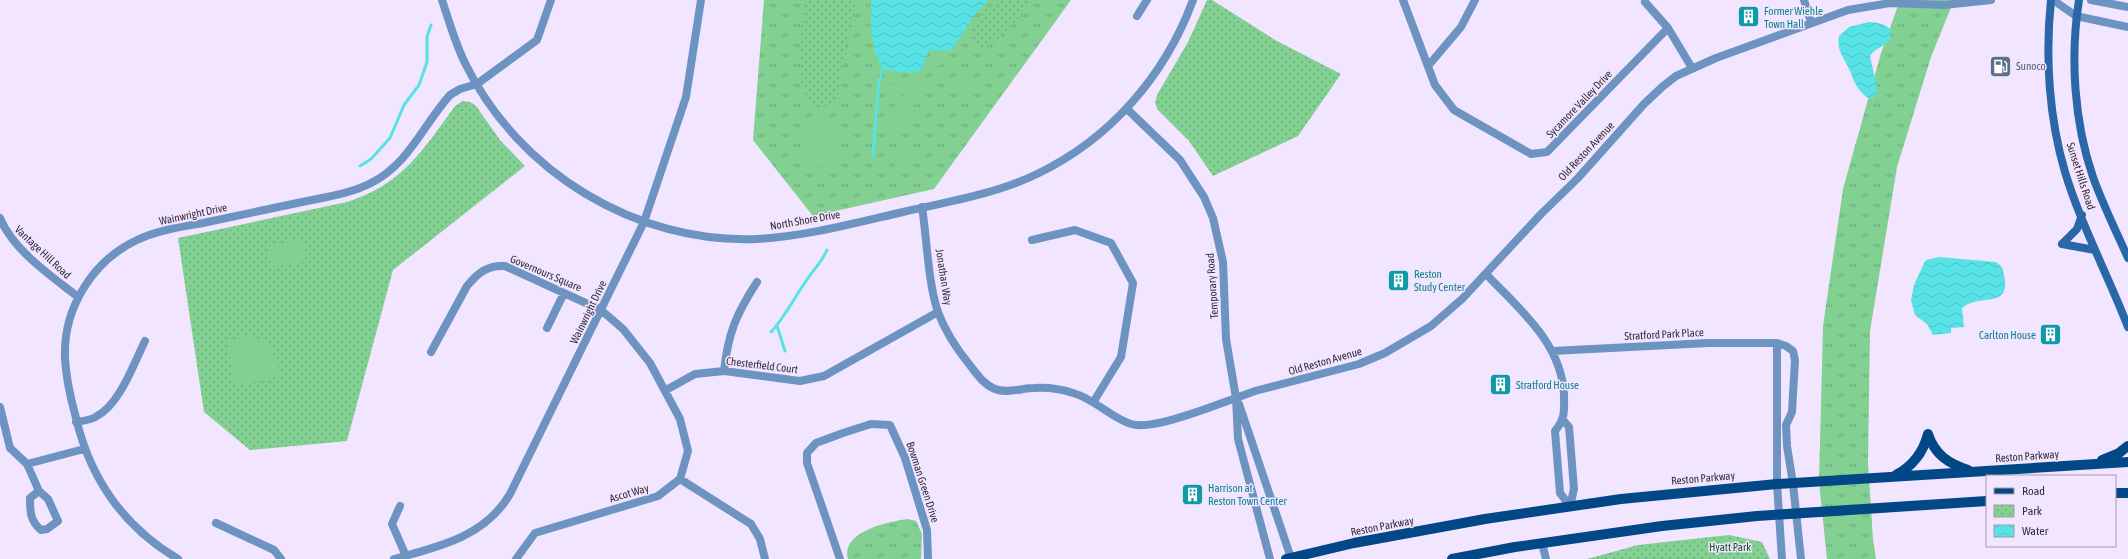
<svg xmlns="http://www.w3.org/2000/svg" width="2128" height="559" viewBox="0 0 2128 559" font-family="'Asap Condensed',sans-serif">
<defs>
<pattern id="grass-tufts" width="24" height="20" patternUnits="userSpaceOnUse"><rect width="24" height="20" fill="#82d192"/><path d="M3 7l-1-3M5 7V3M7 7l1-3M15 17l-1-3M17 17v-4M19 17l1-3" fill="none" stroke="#6baa78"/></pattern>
<pattern id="park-dots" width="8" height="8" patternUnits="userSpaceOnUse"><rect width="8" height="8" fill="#82d192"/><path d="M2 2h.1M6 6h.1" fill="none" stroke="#6baa78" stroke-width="1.8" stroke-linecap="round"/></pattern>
<pattern id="water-waves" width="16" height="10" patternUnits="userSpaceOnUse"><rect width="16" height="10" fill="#57e3e6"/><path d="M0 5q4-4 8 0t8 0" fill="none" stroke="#4cc3c6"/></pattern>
</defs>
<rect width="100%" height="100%" fill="#f2e5ff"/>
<path fill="url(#grass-tufts)" d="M764,0H1071L934,189L813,216L753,140Z
M1900,0H1954L1931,57L1897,167L1870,331L1868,463L1873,539L1876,559H1827L1819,482L1823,326L1843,189L1881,53Z
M908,519L916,521L922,534L921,559H848C840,532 889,521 908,519Z"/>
<path fill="url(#park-dots)" d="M805,0H856L838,93C834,101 831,107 821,107C790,108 803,19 805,0Z
M1004,0H1032C1023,14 994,50 977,49C965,39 976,19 985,10C990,5 998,2 1004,0Z
M1207,0H1212L1275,40L1341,74L1298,136L1213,176L1189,141L1158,110L1155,103L1157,95L1188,42Z
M463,101L470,102L476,106L500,140L525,166L393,270L347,441L250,450L204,412L178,238L347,202C402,185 423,150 455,106Z
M1729,535L1762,542L1770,559H1587L1638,545Z"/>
<path fill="#82d192" d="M929 59a7 7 0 1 1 14 0a7 7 0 1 1-14 0Z
M968,74L972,76L971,83L964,89H960L958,81L961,76Z
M897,81L904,82L905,85L898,97L888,101L886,98C888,90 888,85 897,81Z
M917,83L922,84L923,90L907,117L896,128L889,127L886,120L888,115L912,85Z
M820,113C841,114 840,143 836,158C829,169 819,168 808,163C800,155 802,125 811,117C813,115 817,114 820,113Z
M906,150L912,152C914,161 909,168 901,172H897C892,162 898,155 906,150Z
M302,240L306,261L271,267L267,246Z
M247,336C272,340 276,354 280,377L235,385L226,341Z"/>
<path fill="url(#water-waves)" d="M871,0H989L977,11L954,47L949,51L930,50C924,56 926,67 919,71C914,74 906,72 901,72C895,71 887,71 883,67C870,53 871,17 871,0Z
M1869,22C1879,23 1884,23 1891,30L1890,40C1883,47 1876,48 1870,56L1878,92L1875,97L1870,99C1858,92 1855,84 1850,71C1845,59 1836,51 1839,36L1849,27Z
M1939,257L1996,262L2002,267C2016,313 1980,292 1962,308L1964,327L1951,328V333L1933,335L1927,324L1915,315L1911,300L1914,285L1924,263L1926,260Z"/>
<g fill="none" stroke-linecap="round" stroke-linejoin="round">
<path stroke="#57e3e6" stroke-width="3" d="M873,156L878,88L883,67
M360,166L371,159L390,138L404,105L419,85L427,62V37L431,25
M777,326L785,351
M771,332C785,317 794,298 806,281C813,270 822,262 827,250"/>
<path stroke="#6d93c1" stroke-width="8" d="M1403,0L1435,85L1454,110L1531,154L1547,152L1668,28L1645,2
M1804,0L1811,22
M2091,0L2128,7
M1137,16L1147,0
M2076,16L2128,27
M1668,28L1692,68
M1428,66L1461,27L1475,0
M922,207C927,239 928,283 938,312C945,331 956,348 969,364C976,373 983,384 995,389C1006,394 1022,388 1034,388C1046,387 1061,389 1073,393C1095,399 1111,418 1131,424C1152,431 1213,406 1236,398
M0,218C14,251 50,275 78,297
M1032,240L1075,230L1111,243L1133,283L1121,357L1094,401
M1486,274C1519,309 1561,342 1564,394C1564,411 1566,417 1555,431L1560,493L1570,506
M547,328L564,293
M1777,343V484
M1553,351L1708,343H1777L1786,346L1793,351L1795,360L1792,412L1786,425L1787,446L1793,484
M431,352L467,286C478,273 487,265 505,266L601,310L623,329L650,363L680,419L688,451L680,479L658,496L535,533L516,559
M724,371C728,334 736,314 757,282
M666,390L695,374L724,371L800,381L824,376L938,312
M0,407L10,448L27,464L84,449
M1563,420L1569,427L1574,489L1570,506
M76,422C83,421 92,420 97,416C120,404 134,363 145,341
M27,464L39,491L30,498C30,511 30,521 41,530L47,529L58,521L48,499L39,491
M680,479L751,524L760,539L765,559
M400,506L392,524L406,556
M216,523L274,550L281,559
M1542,543L1546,559
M178,559C122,526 89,477 75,414C70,396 66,377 65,358C63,309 92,261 137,240C158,230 181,227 203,223C236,216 269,209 302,202C325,197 350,194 371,183C409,164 423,125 450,95L460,89L477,84L537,40L551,0
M394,559C438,547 485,537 510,494L644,222L686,97L701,0
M840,559L807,463V453L816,443L843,433L871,424L890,425L905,458L927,530L928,559"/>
<path stroke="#6d93c1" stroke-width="8" d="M442,0C449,21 455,43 465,63C518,172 636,244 757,239C807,236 855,223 903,212C947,202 996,194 1037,174C1110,139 1165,76 1193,0
M2053,0L2076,16
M1127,109L1180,160L1204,197L1213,218L1223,262L1226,339L1236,398L1238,439L1270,559
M1236,398L1255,391L1359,364L1385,353L1431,326L1462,299L1541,214L1578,178L1644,104L1662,87L1676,76L1716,58L1848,10L1890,3L1944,5L1991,0
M1239,404L1291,558
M1777,484L1782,559
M1793,484L1801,559"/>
<path stroke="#2a67a8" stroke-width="8" d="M2051,0C2045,56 2049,118 2065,172C2081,225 2108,275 2128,327
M2079,0C2070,57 2074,122 2093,177C2103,205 2116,231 2128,258
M2062,244L2077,229L2082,215
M2062,244L2095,250"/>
<path stroke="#024786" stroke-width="10" d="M1928,434C1935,455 1948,463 1968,470
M2102,460L2119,453L2128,446
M1896,475C1913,466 1923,453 1928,434
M2115,493H2128
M1286,559L1354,543L1485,519L1621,499L1777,484L2128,462
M1452,559L1515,547L1662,526L1757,516L1987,501"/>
</g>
<defs>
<symbol id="building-square" viewBox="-11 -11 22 22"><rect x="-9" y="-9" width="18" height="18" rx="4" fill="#0f9aa8" stroke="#f2e5ff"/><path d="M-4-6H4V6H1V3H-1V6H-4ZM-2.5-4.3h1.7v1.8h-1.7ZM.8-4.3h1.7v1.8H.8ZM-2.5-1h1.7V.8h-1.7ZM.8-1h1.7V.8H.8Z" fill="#fff"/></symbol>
<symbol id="fuel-square" viewBox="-11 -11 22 22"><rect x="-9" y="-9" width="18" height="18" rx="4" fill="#5c6f8a" stroke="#f2e5ff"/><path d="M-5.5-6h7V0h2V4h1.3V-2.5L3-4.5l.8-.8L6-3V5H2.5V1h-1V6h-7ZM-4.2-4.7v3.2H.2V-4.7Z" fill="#fff"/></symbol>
</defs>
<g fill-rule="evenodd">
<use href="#building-square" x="1736" y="4" width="25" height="25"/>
<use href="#fuel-square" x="1988" y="54" width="25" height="25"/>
<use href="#building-square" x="1386" y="268" width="25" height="25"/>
<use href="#building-square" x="2038" y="322" width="25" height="25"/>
<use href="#building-square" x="1488" y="372" width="25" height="25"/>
<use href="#building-square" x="1180" y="482" width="25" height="25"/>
</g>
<g text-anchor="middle" stroke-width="3" stroke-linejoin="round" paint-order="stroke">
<g font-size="11" fill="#0d838f" stroke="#f2e5ff" text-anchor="start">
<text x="1764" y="15">Former Wiehle<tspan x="1764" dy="13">Town Hall</tspan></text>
<text x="1414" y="278">Reston<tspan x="1414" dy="13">Study Center</tspan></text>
<text x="2036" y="339" text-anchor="end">Carlton House</text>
<text x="1516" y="389">Stratford House</text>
<text x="1208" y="492">Harrison at<tspan x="1208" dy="13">Reston Town Center</tspan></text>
</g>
<g font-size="11" fill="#4e5e75" stroke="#f2e5ff" text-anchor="start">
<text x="2016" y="70">Sunoco</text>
</g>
<g font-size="11" fill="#332d39" stroke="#f2e5ff">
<text transform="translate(1579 104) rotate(-46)" y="4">Sycamore Valley Drive</text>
<text transform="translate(1586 151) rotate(-47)" y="4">Old Reston Avenue</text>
<text transform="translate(2081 176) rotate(72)" y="4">Sunset Hills Road</text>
<text transform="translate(193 214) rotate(-12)" y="4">Wainwright Drive</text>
<text transform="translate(805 220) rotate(-10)" y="4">North Shore Drive</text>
<text transform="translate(43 252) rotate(43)" y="4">Vantage Hill Road</text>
<text transform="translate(546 273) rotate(23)" y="4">Governours Square</text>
<text transform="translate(944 277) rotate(81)" y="4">Jonathan Way</text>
<text transform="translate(1212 286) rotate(-94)" y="4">Temporary Road</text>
<text transform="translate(588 312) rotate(-64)" y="4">Wainwright Drive</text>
<text transform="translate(1664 334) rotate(-3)" y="4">Stratford Park Place</text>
<text transform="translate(1325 361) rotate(-16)" y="4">Old Reston Avenue</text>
<text transform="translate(762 365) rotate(7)" y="4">Chesterfield Court</text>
<text transform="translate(2027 456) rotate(-4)" y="4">Reston Parkway</text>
<text transform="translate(1703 478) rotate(-5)" y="4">Reston Parkway</text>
<text transform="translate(923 482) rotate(72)" y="4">Bowman Green Drive</text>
<text transform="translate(629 493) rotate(-16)" y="4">Ascot Way</text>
<text transform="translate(1382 526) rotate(-11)" y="4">Reston Parkway</text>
</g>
<g font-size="11" fill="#174f27" stroke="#f2e5ff">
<text x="1730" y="551">Hyatt Park</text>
</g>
</g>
<rect x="1986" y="475" width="130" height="72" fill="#f2e5ff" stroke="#a69bb0"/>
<rect x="1994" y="488" width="20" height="6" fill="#024786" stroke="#a69bb0"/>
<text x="2022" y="495" font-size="12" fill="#332d39">Road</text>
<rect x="1994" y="505" width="20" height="12" fill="url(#park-dots)" stroke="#a69bb0"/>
<text x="2022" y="515" font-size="12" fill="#332d39">Park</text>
<rect x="1994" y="525" width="20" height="12" fill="url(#water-waves)" stroke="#a69bb0"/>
<text x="2022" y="535" font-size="12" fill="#332d39">Water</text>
</svg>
